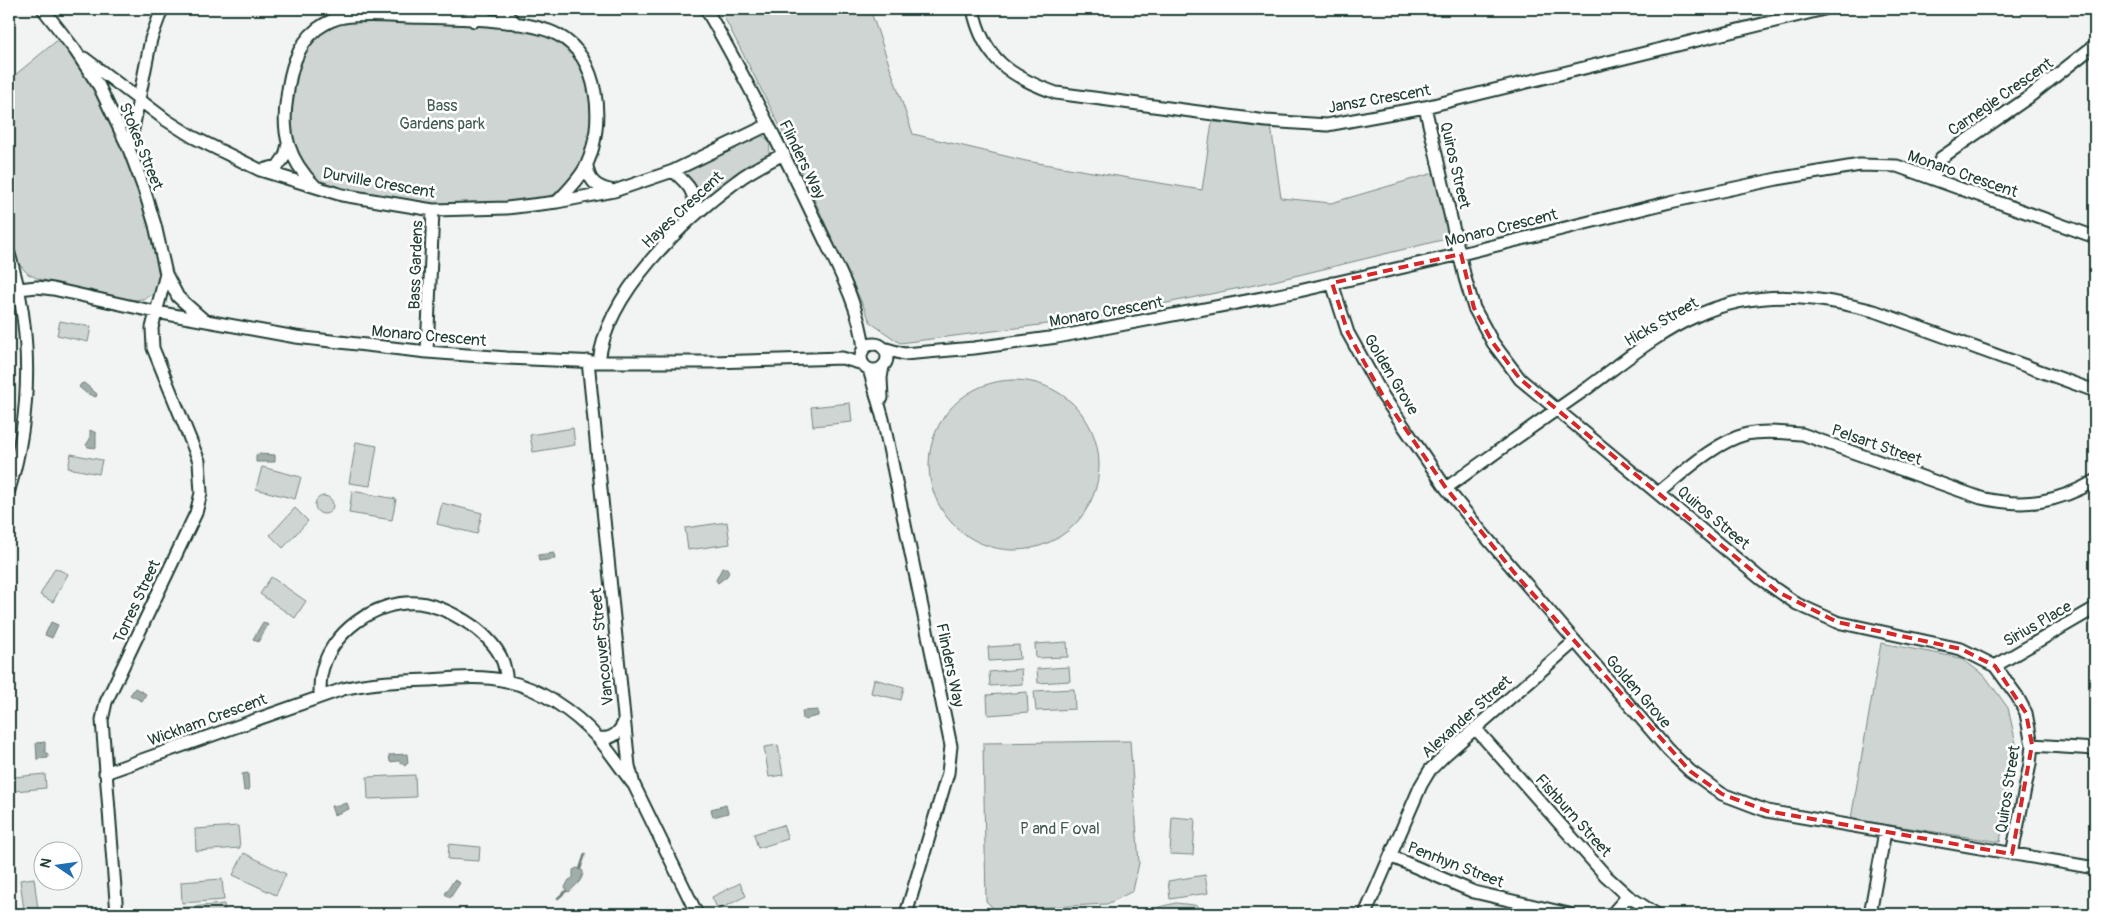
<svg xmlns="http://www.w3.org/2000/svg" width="2104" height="923" viewBox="0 0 2104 923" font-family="Pangolin,sans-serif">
<rect width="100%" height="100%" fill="#f2f3f3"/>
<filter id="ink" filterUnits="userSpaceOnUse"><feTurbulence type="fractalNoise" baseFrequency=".02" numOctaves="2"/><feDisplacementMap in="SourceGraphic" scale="10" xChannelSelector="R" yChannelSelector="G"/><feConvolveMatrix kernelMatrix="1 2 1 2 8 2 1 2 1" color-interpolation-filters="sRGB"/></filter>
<g filter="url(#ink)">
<path fill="#ced5d3" stroke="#768984" d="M391,9H483L477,14L390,13Z
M720,9H870L913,134L1026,161L1202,190L1212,122L1271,126L1281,198L1331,203L1437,172L1450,238L1274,281L1094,318L900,343L871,323L786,138Z
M352,21H411L499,27L530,31L557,38L582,64L592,103L591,129L584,163L560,192L533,202L433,205L376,198L325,185C317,180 307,173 302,165C284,136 286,70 309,44C321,31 335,24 352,21Z
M60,38C76,62 93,86 106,113C129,156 145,202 155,250C157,257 162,268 161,276C159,293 149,300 132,300L39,279L28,274L19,264L9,234V80Z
M759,135C769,137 772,146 768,155L700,203L681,172Z
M60,321L91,327L88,342L57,335Z
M929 465a85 85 0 1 1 170 0a85 85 0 1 1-170 0Z
M850,403L852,422L813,426L811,407Z
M573,428L575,445L533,452L530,435Z
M356,442L377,446L370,486L349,483Z
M71,454L102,460L99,474L68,468Z
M262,467L301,477L295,499L256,489Z
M352,491L396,499L392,520L349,513Z
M315 505a9 9 0 1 1 18 0a9 9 0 1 1-18 0Z
M442,503L482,513L477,534L437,524Z
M295,508L308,521L283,548L270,535Z
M727,522L730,544L688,550L685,528Z
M55,568L68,574L53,602L40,595Z
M271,577L306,601L295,618L260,594Z
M1067,642L1068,657L1036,658L1035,644Z
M1881,643L1961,658L1985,676L2008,708L2017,748L2000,842L1851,819Z
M1019,645L1020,659L989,661L988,647Z
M1069,667L1070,681L1038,683L1037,669Z
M1021,669L1022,684L990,686L989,672Z
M874,679L904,687L901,700L871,693Z
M1074,689L1075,709L1036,711L1034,691Z
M1027,692L1028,712L988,715L987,695Z
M1130,741L1139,863L1133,891L1107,904L995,910L986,901L983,743Z
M778,745L783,775L769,777L764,747Z
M45,774L46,788L15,791L14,777Z
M415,775L416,797L368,799L367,777Z
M1172,817L1195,819L1193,855L1170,854Z
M783,825L788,839L758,848L754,834Z
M238,826L240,848L196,851L195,829Z
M449,844L480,847L479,861L448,859Z
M244,853L286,874L276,895L233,875Z
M1205,875L1208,893L1170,899L1168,881Z
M34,878L38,909L24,911L20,880Z
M222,879L224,900L182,903L181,882Z
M740,883L746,896L718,910L712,897Z
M1176,903L1194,905L1214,914H1147L1159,907Z
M224,904L225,914H177V908Z"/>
<path fill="#a1adaa" stroke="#6d807b" d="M84,383L97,394L96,397L86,393L79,387L81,384Z
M90,430L96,433V448L88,447L86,445L90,439Z
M258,454L275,455V462H256V455Z
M554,553L555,559L539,561L538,555Z
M722,568H727L729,572L727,576L718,583L716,580Z
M51,622L58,625L52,638L45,635Z
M263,622L268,625L258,642L253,639Z
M135,688L146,694L142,701L130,695Z
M818,710V716L809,718L807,720L803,719L802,711Z
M45,742V752L48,754V758L37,759L36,743Z
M407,754L408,763L405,766L399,761L390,762L389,755Z
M248,773L249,790L244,791L242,774Z
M347,803L349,809L334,815L331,806H336Z
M726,805L728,813L713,817L711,809Z
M577,868L583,871C583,881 575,886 569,892L567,891L565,887L569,880L573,878V870Z
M454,880L460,883L450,898L445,894Z"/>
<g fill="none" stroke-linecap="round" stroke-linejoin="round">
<path stroke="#6d807b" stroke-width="2.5" d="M580,869L585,854
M558,898L566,891"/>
<defs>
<path id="minor" d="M43,9L75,50L99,86L129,149L144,189L155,225L166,274L152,328L153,348L199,461L201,493L196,513L106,702L102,720L117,914
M500,9L517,24
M706,9C747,80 784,154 819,228C837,266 860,307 864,349
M973,9C983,58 1010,77 1056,93L1266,121L1327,125L1425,107L1824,9
M474,21L487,9
M84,58L166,120L193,137L260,170L342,195L433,210L507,208L557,202L614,191L673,171L768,125
M1425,107L1465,278L1474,308L1493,343L1520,379L1761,579L1797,604L1837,622L1961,649L1995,666L2017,696L2026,713L2032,745L2030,764L2012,854
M129,149L151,39L162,9
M587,166C589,180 595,187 610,190
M262,170L278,166L285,156L288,144
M673,171C690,186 694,190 696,214
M1933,179L1941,158L2029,97L2095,45
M315,186C289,160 281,134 287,97C290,72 296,46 317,29C324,24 335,18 344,17C365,14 387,16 408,17C446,18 527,18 558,35C600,57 605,124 587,164C581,178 567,191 557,202
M9,254C33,330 32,413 9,490
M166,274L178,297L204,320
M1332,283L1348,333L1383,396L1446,488L1480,530L1668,750L1690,771L1722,794L1767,811L2095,868
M9,290L37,287L53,289L156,312L296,337L427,352L507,358L599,362H713L842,358L863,364
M861 357a13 13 0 1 1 26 0a13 13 0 1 1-26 0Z
M883,348L904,354L974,348L1057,337L1299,291L1461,254L1670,202L1777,179L1860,165L1897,166L2095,237
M427,352L433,210
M588,361L629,766L634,785L697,914
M599,362C606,293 684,220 737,181C751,170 768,162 784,154
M869,369L883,419L951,746L948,773L906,914
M882,398L881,378L883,366
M1446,488C1494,454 1541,420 1589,387C1623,362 1657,333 1696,316C1755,289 1813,295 1874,311L2095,391
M1659,492C1684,472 1715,442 1747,434C1765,430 1784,433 1802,434L1981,498C2024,508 2057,503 2095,481
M1995,666L2095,608
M320,695C320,689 320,682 321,676C328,633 376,599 419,603C436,605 452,613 465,621C480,630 497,645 503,662C505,668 506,675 507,681
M1475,728L1606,876L1628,896L1656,914
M598,738C611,740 619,734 624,722
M2032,745L2095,749
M105,773L343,689C371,682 401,681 430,680C455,678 482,675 506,681C540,688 574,712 597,737C610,751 621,769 634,785
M1390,856L1474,892L1569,914
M1365,914L1421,785L1430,770L1446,754L1575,641
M1612,914L1628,896
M1870,914L1885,832"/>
</defs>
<use href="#minor" stroke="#1f3d34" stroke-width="15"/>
<use href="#minor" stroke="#fff" stroke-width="11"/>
</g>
</g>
<path fill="none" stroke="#d62828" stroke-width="4" stroke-dasharray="10 6" stroke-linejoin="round" d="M1461,254L1474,308L1493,343L1520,379L1778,592L1837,622L1961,649L1995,666L2026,713L2032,745L2012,854L1767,811L1722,794L1690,771L1517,576L1446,488L1383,396L1348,333L1332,283Z"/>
<g text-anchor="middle" stroke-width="5" stroke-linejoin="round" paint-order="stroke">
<g font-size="16" fill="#1f3d34" stroke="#fff">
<text transform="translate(2000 96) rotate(-35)" y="6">Carnegie Crescent</text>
<text transform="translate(1379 98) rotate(-10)" y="6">Jansz Crescent</text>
<text transform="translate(142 146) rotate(68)" y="6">Stokes Street</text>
<text transform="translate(803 159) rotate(64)" y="6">Flinders Way</text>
<text transform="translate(1456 165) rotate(77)" y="6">Quiros Street</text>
<text transform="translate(1963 173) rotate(19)" y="6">Monaro Crescent</text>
<text transform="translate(379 182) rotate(10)" y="6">Durville Crescent</text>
<text transform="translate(682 209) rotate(-43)" y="6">Hayes Crescent</text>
<text transform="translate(1501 227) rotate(-14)" y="6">Monaro Crescent</text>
<text transform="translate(415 265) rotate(-88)" y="6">Bass Gardens</text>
<text transform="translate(1106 311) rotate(-10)" y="6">Monaro Crescent</text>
<text transform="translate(1661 321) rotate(-30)" y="6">Hicks Street</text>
<text transform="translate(429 335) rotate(5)" y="6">Monaro Crescent</text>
<text transform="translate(1392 374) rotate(59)" y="6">Golden Grove</text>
<text transform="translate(1877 444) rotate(19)" y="6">Pelsart Street</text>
<text transform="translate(1714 517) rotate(40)" y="6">Quiros Street</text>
<text transform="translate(136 601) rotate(-65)" y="6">Torres Street</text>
<text transform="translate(2037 623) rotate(-30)" y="6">Sirius Place</text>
<text transform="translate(601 647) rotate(-96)" y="6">Vancouver Street</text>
<text transform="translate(951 665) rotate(78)" y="6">Flinders Way</text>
<text transform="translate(1639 691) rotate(49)" y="6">Golden Grove</text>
<text transform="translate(1466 716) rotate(-42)" y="6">Alexander Street</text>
<text transform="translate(207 719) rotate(-20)" y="6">Wickham Crescent</text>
<text transform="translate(2007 789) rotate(-81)" y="6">Quiros Street</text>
<text transform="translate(1574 815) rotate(48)" y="6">Fishburn Street</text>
<text transform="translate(1456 864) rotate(21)" y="6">Penrhyn Street</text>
</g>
<g font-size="16" fill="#425b54" stroke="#fff">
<text x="442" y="111">Bass<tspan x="442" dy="18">Gardens park</tspan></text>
<text x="1060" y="834">P and F oval</text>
</g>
</g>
<rect width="2104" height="923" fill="none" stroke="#fff" stroke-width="30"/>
<rect x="15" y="15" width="2074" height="893" fill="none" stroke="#1f3d34" stroke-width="2" filter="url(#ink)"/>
<g transform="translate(58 866) rotate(283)"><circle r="24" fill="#ffffff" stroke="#a5b1ae"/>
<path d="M0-4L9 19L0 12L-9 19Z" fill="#1f6fb2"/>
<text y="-8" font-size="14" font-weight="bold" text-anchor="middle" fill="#1f3d34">N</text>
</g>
</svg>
